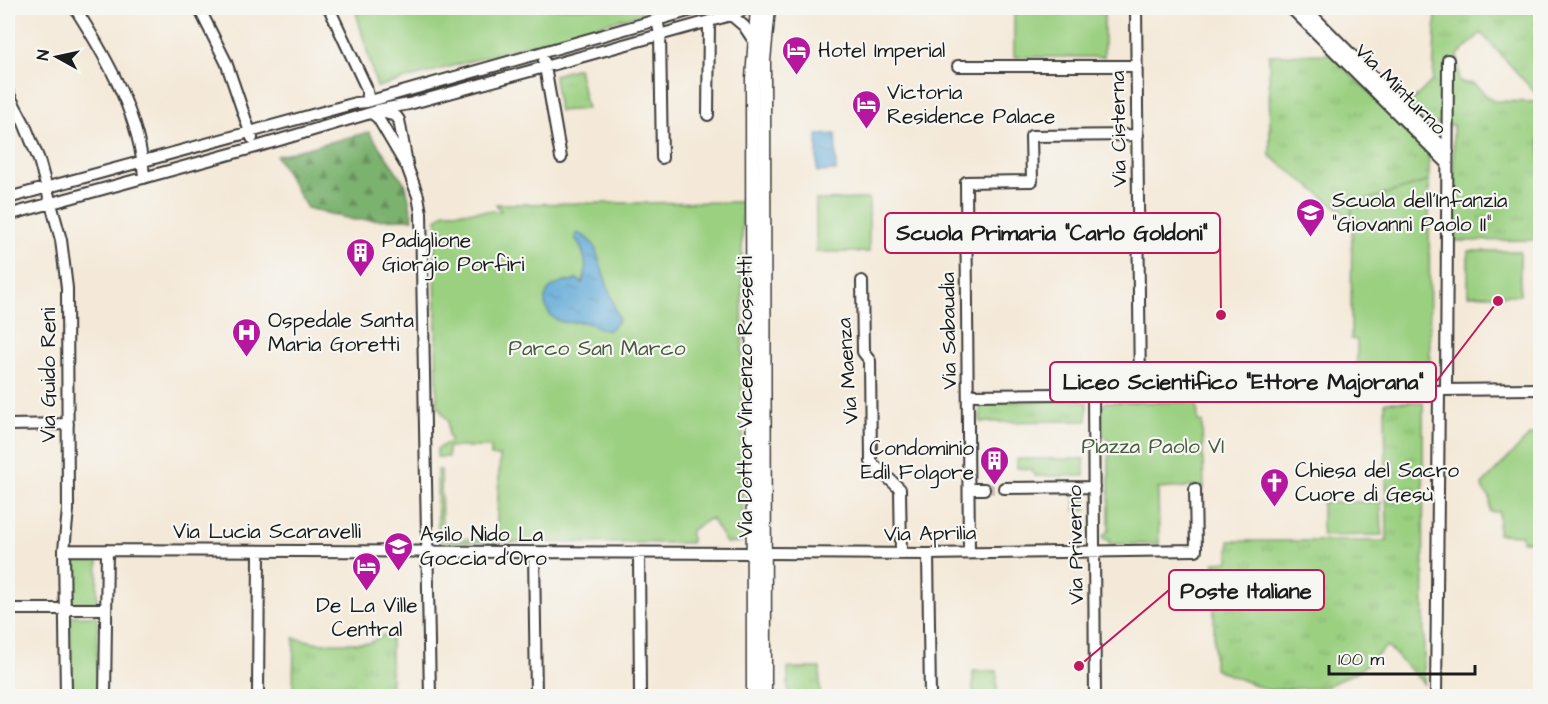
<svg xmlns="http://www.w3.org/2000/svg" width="1548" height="704" viewBox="0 0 1548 704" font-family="'Architects Daughter',sans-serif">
<defs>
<pattern id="grass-tufts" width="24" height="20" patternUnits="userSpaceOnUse" patternTransform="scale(1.5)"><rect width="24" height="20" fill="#9bd081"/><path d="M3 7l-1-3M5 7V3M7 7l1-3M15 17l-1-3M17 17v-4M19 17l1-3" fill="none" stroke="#85b26f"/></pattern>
<pattern id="forest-firs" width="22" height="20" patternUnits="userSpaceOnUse" patternTransform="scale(1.5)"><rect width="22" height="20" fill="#7cb26f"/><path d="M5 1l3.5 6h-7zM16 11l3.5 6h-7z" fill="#65905a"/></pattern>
<pattern id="water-ripples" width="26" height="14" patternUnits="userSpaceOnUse" patternTransform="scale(1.5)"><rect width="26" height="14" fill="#5fa9d7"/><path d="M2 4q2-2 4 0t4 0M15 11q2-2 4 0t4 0" fill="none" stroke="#4e89ae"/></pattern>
</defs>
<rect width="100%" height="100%" fill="#f6f6f2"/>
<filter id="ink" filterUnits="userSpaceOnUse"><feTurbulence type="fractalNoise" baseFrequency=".0167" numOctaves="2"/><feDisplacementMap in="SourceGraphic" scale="12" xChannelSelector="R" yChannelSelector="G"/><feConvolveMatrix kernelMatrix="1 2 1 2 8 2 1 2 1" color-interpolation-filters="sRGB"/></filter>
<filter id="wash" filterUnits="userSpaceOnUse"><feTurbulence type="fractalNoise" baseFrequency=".008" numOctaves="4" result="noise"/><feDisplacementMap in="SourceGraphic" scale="24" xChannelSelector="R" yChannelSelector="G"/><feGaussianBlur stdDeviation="1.35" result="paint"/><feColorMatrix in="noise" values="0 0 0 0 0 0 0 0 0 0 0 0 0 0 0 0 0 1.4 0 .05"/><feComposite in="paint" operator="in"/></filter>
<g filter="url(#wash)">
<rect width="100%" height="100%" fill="#f4e9d8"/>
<path fill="url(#grass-tufts)" stroke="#5c764e" stroke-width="1.5" fill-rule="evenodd" d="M1436,8H1538L1540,76V240L1455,241L1453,125L1427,123L1408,105L1433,80ZM1481,33L1539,97L1536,102L1493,101L1474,84L1459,82L1458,55Z
M1330,54L1429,151V181L1352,204L1351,218L1270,156L1269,55Z
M578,68L587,109L559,111L554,75Z
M1087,401V421L980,422V402Z
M1385,402H1423L1424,684L1387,646L1360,670L1325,687L1268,690L1214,669V562L1229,561V541H1387Z
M383,635H391V696H293L294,638L319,643H370Z
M788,668H820V696H788Z
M973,671H997V696H973Z"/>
<path fill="url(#forest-firs)" stroke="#4c6746" stroke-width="1.5" d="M369,132L406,185L413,219L354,220L307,208L276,156Z"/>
<path fill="#9bd081" stroke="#5c764e" stroke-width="1.5" d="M355,8H661L377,87Z
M1014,8H1104V57H1014Z
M1429,181L1430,379H1357V340L1351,339L1352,204Z
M869,199V252H816V200Z
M742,202L743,537L741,542L726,543L711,518L691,530V543L438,542L437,470H441L442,539H496L500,456H491V447H448V457H437V449L451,441L448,435V421L437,405L435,247L437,237V219L445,212L501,211L496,204Z
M1468,251H1520V295H1468Z
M1106,402H1197L1198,421L1202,422L1204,489H1201L1200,486L1158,489L1159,543L1157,544H1109V540H1104L1103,536L1109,530V441L1102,435V407Z
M1530,435H1537L1540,439V541H1522L1521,535L1498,534L1499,512H1490V497L1483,490L1482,485Z
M1017,459H1084V476H1035L1031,469L1017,468Z
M1075,493H1086V510H1075Z
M1381,502L1382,535L1322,536V502Z
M72,557H95L98,559L97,600L95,603L71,604L70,601L69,560Z
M72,616H95L97,618V696H72L70,618Z"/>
<path fill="url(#water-ripples)" stroke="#3e627a" stroke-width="1.5" d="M836,134V171L817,172V135Z
M577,233L584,236L594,245L619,320L608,331C599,330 592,322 582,322C575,321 569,324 563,322C548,319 539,301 550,289C555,284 560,285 565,281L571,282L577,279L582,283C590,268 584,251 575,237Z"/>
</g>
<g filter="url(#ink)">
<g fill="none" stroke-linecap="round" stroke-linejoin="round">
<path stroke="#c9c0b2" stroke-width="10" stroke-dasharray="10 5" stroke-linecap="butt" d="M984,489L1004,488"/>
<defs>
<path id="minor" d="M75,8C107,58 141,118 144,178
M199,8L226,62L252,138
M329,8L366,87L369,101
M1136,8L1140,393
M1291,8L1447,163
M731,15L744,26L754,41
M1301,17L1316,19L1448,152
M657,19L660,35L662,158
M544,61L561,158
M958,66H1137
M8,93L24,123L39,160L61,240L67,288L68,510L64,550L66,696
M378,110L409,104L530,71L731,15L747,8
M377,111L396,116L399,120L408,169L418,196L421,213L430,696
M373,114L378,118L405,164
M708,115L709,21
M8,198L356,103L367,102L699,8
M8,215L256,147L377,111
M862,281L863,352L870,361L871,462L900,489L901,554
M1446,390L1448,60
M1093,393L1095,696
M968,395L1540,389
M8,425L68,424
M1004,488L1094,487
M969,489H984
M64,550L752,553
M534,552L536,696
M639,553L640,696
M765,553L928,554L1196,550L1195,489
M969,553L966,182L1032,181L1031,136L1138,135
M928,554L930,696
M8,609H106
M105,696L107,550
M258,696L259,551
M1436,696L1439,391"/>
<path id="tertiary" d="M753,696L752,79L757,8
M765,696L764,61L769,8"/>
</defs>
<use href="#minor" stroke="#3c3b38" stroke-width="14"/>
<use href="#tertiary" stroke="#3c3b38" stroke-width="15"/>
<use href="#minor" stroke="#fff" stroke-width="10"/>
<use href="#tertiary" stroke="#fff" stroke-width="12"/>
</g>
</g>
<defs>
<symbol id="hotel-pin" viewBox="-11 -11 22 30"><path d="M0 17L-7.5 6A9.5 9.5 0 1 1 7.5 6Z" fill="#b5179e" stroke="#f6f6f2"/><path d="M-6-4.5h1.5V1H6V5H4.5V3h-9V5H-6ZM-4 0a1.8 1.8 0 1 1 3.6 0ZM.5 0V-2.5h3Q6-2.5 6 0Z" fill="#fff"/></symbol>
<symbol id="school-pin" viewBox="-11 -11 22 30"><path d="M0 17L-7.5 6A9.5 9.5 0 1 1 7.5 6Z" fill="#b5179e" stroke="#f6f6f2"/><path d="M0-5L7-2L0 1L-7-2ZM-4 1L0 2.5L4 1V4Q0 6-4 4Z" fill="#fff"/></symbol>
<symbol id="building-pin" viewBox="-11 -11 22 30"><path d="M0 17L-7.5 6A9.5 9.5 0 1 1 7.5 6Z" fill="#b5179e" stroke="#f6f6f2"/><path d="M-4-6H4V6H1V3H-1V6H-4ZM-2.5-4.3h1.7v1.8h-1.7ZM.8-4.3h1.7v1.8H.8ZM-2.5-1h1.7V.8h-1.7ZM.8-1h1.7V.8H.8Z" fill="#fff"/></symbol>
<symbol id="hospital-pin" viewBox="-11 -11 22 30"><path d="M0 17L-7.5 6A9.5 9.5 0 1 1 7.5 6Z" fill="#b5179e" stroke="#f6f6f2"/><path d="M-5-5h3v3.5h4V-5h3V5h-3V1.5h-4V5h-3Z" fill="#fff"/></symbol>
<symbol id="church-pin" viewBox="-11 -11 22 30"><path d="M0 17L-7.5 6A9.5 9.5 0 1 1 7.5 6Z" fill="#b5179e" stroke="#f6f6f2"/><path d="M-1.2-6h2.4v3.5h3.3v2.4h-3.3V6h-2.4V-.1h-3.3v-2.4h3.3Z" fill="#fff"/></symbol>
</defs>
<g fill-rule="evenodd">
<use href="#hotel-pin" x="780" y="34" width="33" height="45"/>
<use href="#hotel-pin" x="850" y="88" width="33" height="45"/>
<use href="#school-pin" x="1294" y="196" width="33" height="45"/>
<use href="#building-pin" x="344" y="236" width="33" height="45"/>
<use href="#hospital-pin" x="230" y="316" width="33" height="45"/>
<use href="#building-pin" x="978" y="444" width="33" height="45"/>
<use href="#church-pin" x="1258" y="466" width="33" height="45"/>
<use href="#school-pin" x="382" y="530" width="33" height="45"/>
<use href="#hotel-pin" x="350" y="550" width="33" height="45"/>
</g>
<g text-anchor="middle" stroke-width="4.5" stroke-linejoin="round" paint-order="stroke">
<g font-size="21" fill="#1c1c1c" stroke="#f6f6f2" text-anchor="start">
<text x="818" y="57">Hotel Imperial</text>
<text x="887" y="99">Victoria<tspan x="887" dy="24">Residence Palace</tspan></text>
<text x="1332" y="207">Scuola dell'Infanzia<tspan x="1332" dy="24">"Giovanni Paolo II"</tspan></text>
<text x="382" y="247">Padiglione<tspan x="382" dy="24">Giorgio Porfiri</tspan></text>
<text x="268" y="327">Ospedale Santa<tspan x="268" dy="24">Maria Goretti</tspan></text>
<text x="974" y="455" text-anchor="end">Condominio<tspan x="974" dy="24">Edil Folgore</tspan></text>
<text x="1295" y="477">Chiesa del Sacro<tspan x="1295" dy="24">Cuore di Gesù</tspan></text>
<text x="420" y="541">Asilo Nido La<tspan x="420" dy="24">Goccia d'Oro</tspan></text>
<text x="367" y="612" text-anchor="middle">De La Ville<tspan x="367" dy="24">Central</tspan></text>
</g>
<g font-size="21" fill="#1c1c1c" stroke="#f6f6f2">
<text transform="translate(1401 89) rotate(45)" y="7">Via Minturno</text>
<text transform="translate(1118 129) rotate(-91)" y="7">Via Cisterna</text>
<text transform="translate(948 331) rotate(-91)" y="7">Via Sabaudia</text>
<text transform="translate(847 371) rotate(-94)" y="7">Via Maenza</text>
<text transform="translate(48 375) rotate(-90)" y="7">Via Guido Reni</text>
<text transform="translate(745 397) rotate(-90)" y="7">Via Dottor Vincenzo Rossetti</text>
<text x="267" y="538">Via Lucia Scaravelli</text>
<text transform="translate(930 533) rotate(-1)" y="7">Via Aprilia</text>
<text transform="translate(1075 545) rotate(-91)" y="7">Via Priverno</text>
</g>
<g font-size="21" fill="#485b3f" stroke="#f6f6f2">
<text x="597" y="355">Parco San Marco</text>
<text x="1153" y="453">Piazza Paolo VI</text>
</g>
</g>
<path fill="none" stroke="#c2185b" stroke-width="2" d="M1221 315L1220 233M1498 301L1436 382M1079 666L1169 590"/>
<g fill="#c2185b" stroke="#f6f6f2" stroke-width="2">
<circle cx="1221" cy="315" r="6"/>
<circle cx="1498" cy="301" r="6"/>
<circle cx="1079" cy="666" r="6"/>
</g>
<g fill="#f6f6f2" stroke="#c2185b" stroke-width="2">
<rect x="885" y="213" width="335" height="40" rx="6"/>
<rect x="1050" y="362" width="386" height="40" rx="6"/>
<rect x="1169" y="570" width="155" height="40" rx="6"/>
</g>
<g font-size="22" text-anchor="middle" font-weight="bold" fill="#1c1c1c">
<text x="1052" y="240">Scuola Primaria "Carlo Goldoni"</text>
<text x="1243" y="389">Liceo Scientifico "Ettore Majorana"</text>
<text x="1246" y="598">Poste Italiane</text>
</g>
<rect width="1548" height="704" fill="none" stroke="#f6f6f2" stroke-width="30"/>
<g transform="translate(57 57) rotate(278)" stroke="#f6f6f2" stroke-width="4.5" paint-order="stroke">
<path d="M0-4.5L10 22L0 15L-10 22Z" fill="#1c1c1c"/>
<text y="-9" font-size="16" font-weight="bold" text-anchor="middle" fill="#1c1c1c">N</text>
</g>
<path d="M1329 665v9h146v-9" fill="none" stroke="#1c1c1c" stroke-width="3"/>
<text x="1338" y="665" font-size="18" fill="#1c1c1c" stroke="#f6f6f2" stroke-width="4.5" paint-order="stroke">100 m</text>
</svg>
